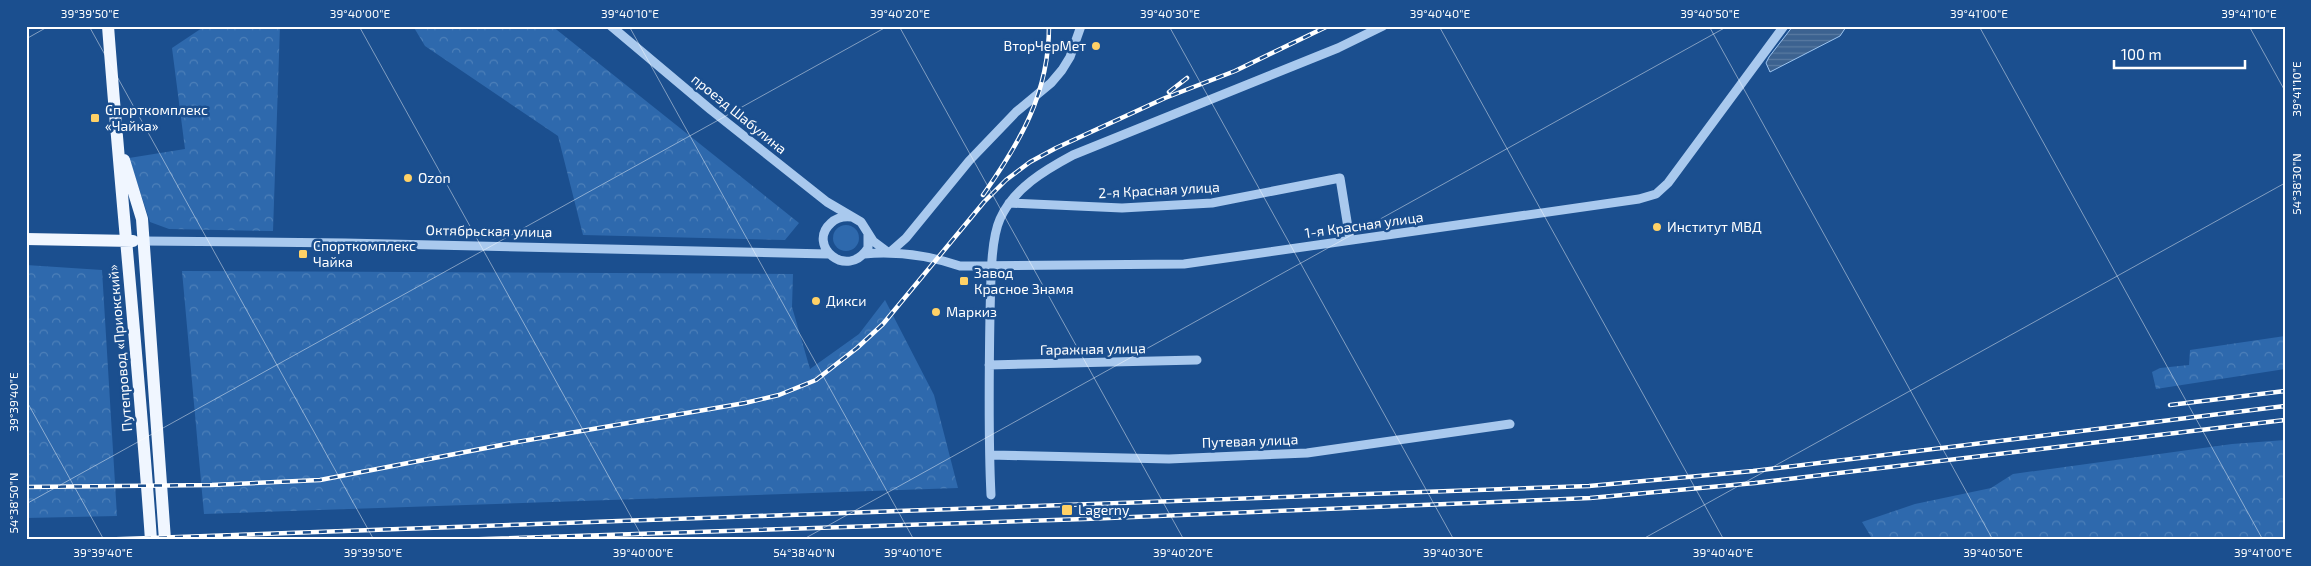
<svg xmlns="http://www.w3.org/2000/svg" width="2311" height="566" viewBox="0 0 2311 566" font-family="'Exo 2',sans-serif">
<defs>
<pattern id="forest-crowns" width="20" height="18" patternUnits="userSpaceOnUse" patternTransform="scale(1.25)"><rect width="20" height="18" fill="#2e69ad"/><path d="M2 6a3 3 0 1 1 6 0M12 15a3 3 0 1 1 6 0" fill="none" stroke="#4d80b9"/></pattern>
<pattern id="water-rules" width="6" height="5" patternUnits="userSpaceOnUse" patternTransform="scale(1.25)"><rect width="6" height="5" fill="#3c6290"/><path d="M0 2.5h6" fill="none" stroke="#597aa1"/></pattern>
</defs>
<rect width="100%" height="100%" fill="#1b4f8f"/>
<path fill="#2e69ad" d="M833 238a13 13 0 1 1 26 0a13 13 0 1 1-26 0Z"/>
<path fill="url(#forest-crowns)" d="M205,26H280L273,231L169,229L150,222L129,158L185,149L172,48Z
M413,26H552L799,223L785,240L583,235L558,136L425,46Z
M26,265L102,270L117,516L26,518Z
M182,271L793,274L792,307L810,369L859,334L885,300L934,395L958,488L204,514Z
M2285,336V369L2156,389L2152,372L2160,368L2189,365L2190,350Z
M2285,440V540H1873L1862,522L1915,504L1991,488L2013,474L2232,444Z"/>
<path fill="url(#water-rules)" stroke="#9cc4f0" d="M1793,26H1846V27L1840,36L1770,72L1766,63L1769,57Z"/>
<g fill="none" stroke-linecap="round" stroke-linejoin="round">
<path stroke="#a9c9ee" stroke-width="9" d="M611,26L711,110L827,202L861,222L873,241L889,253
M1009,203L1122,208L1212,203L1340,178L1350,240
M852,217C844,216 837,217 831,223C806,245 847,281 868,248V235
M143,241L345,243L828,254
M889,253L906,238L969,161L1016,112L1051,83L1062,70L1070,57L1081,26
M864,254C897,251 930,256 960,266L1184,264L1639,199L1656,194L1668,183L1784,26
M989,365L1197,360
M990,455L1169,459L1307,453L1510,424
M991,495C988,435 989,374 990,313C991,287 990,241 1000,219C1014,188 1045,170 1073,155L1338,48L1383,26"/>
<path stroke="#f0f6ff" stroke-width="12" d="M108,26C121,198 139,368 151,540
M124,160L142,219L165,540
M26,239L133,241"/>
<defs>
<path id="rail" d="M1169,92L1187,78
M983,195C1020,142 1049,94 1049,26
M2170,405L2285,391
M26,487L212,485L320,480L517,442L745,403L779,395L816,380L857,348L883,324L984,202L1006,180L1030,162L1056,148L1165,98L1235,71L1328,26
M95,540L1589,486L1753,471L2285,406
M455,540L1085,519L1590,498L1755,483L2285,420"/>
</defs>
<use href="#rail" stroke="#fff" stroke-width="4.5"/>
<use href="#rail" stroke="#1b4f8f" stroke-width="2.5" stroke-dasharray="8" stroke-linecap="butt"/>
</g>
<path fill="none" stroke="#fff" stroke-width="1" stroke-opacity="0.45" d="M89,26L374,540M359,26L644,540M629,26L914,540M899,26L1184,540M1169,26L1454,540M1439,26L1724,540M1709,26L1993,540M1979,26L2263,540M2249,26L2285,91M26,39L49,26M26,400L104,540M26,504L888,26M802,540L1728,26M1641,540L2285,183"/>
<g fill="#ffd166" stroke="#1b4f8f" stroke-width="2">
<circle cx="1096" cy="46" r="5"/>
<rect x="90" y="113" width="10" height="10" rx="2.5"/>
<circle cx="408" cy="178" r="5"/>
<circle cx="1657" cy="227" r="5"/>
<rect x="298" y="249" width="10" height="10" rx="2.5"/>
<rect x="959" y="276" width="10" height="10" rx="2.5"/>
<circle cx="816" cy="301" r="5"/>
<circle cx="936" cy="312" r="5"/>
<rect x="1061" y="504" width="12" height="12" rx="2.5"/>
</g>
<g text-anchor="middle" stroke-width="5" stroke-linejoin="round" paint-order="stroke">
<g font-size="14" fill="#fff" stroke="#1b4f8f" text-anchor="start">
<text x="1086" y="51" text-anchor="end">ВторЧерМет</text>
<text x="105" y="115">Спорткомплекс<tspan x="105" dy="16">«Чайка»</tspan></text>
<text x="418" y="183">Ozon</text>
<text x="1667" y="232">Институт МВД</text>
<text x="313" y="251">Спорткомплекс<tspan x="313" dy="16">Чайка</tspan></text>
<text x="974" y="278">Завод<tspan x="974" dy="16">Красное Знамя</tspan></text>
<text x="826" y="306">Дикси</text>
<text x="946" y="317">Маркиз</text>
<text x="1078" y="515">Lagerny</text>
</g>
<g font-size="14" fill="#fff" stroke="#1b4f8f">
<text transform="translate(739 114) rotate(39)" y="5">проезд Шабулина</text>
<text transform="translate(1159 190) rotate(-3)" y="5">2-я Красная улица</text>
<text transform="translate(1364 225) rotate(-8)" y="5">1-я Красная улица</text>
<text transform="translate(489 231) rotate(1)" y="5">Октябрьская улица</text>
<text transform="translate(120 348) rotate(-95)" y="5">Путепровод «Приокский»</text>
<text transform="translate(1093 349) rotate(-1)" y="5">Гаражная улица</text>
<text transform="translate(1250 441) rotate(-2)" y="5">Путевая улица</text>
</g>
</g>
<rect width="2311" height="566" fill="none" stroke="#1b4f8f" stroke-width="55"/>
<path d="M2114 60v8h131v-8" fill="none" stroke="#ffffff" stroke-width="2.5"/>
<text x="2121" y="60" font-size="15" fill="#ffffff" stroke="#1b4f8f" stroke-width="4" paint-order="stroke">100 m</text>
<rect x="28" y="28" width="2256" height="510" fill="none" stroke="#fff" stroke-width="2"/>
<g font-size="12" text-anchor="middle" fill="#fff">
<text x="90" y="18">39°39'50"E</text>
<text x="360" y="18">39°40'00"E</text>
<text x="630" y="18">39°40'10"E</text>
<text x="900" y="18">39°40'20"E</text>
<text x="1170" y="18">39°40'30"E</text>
<text x="1440" y="18">39°40'40"E</text>
<text x="1710" y="18">39°40'50"E</text>
<text x="1979" y="18">39°41'00"E</text>
<text x="2249" y="18">39°41'10"E</text>
<text transform="translate(2297 89) rotate(-90)" y="4">39°41'10"E</text>
<text transform="translate(2297 184) rotate(-90)" y="4">54°38'30"N</text>
<text transform="translate(14 402) rotate(-90)" y="4">39°39'40"E</text>
<text transform="translate(14 503) rotate(-90)" y="4">54°38'50"N</text>
<text x="103" y="557">39°39'40"E</text>
<text x="373" y="557">39°39'50"E</text>
<text x="643" y="557">39°40'00"E</text>
<text x="804" y="557">54°38'40"N</text>
<text x="913" y="557">39°40'10"E</text>
<text x="1183" y="557">39°40'20"E</text>
<text x="1453" y="557">39°40'30"E</text>
<text x="1723" y="557">39°40'40"E</text>
<text x="1993" y="557">39°40'50"E</text>
<text x="2263" y="557">39°41'00"E</text>
</g>
</svg>
